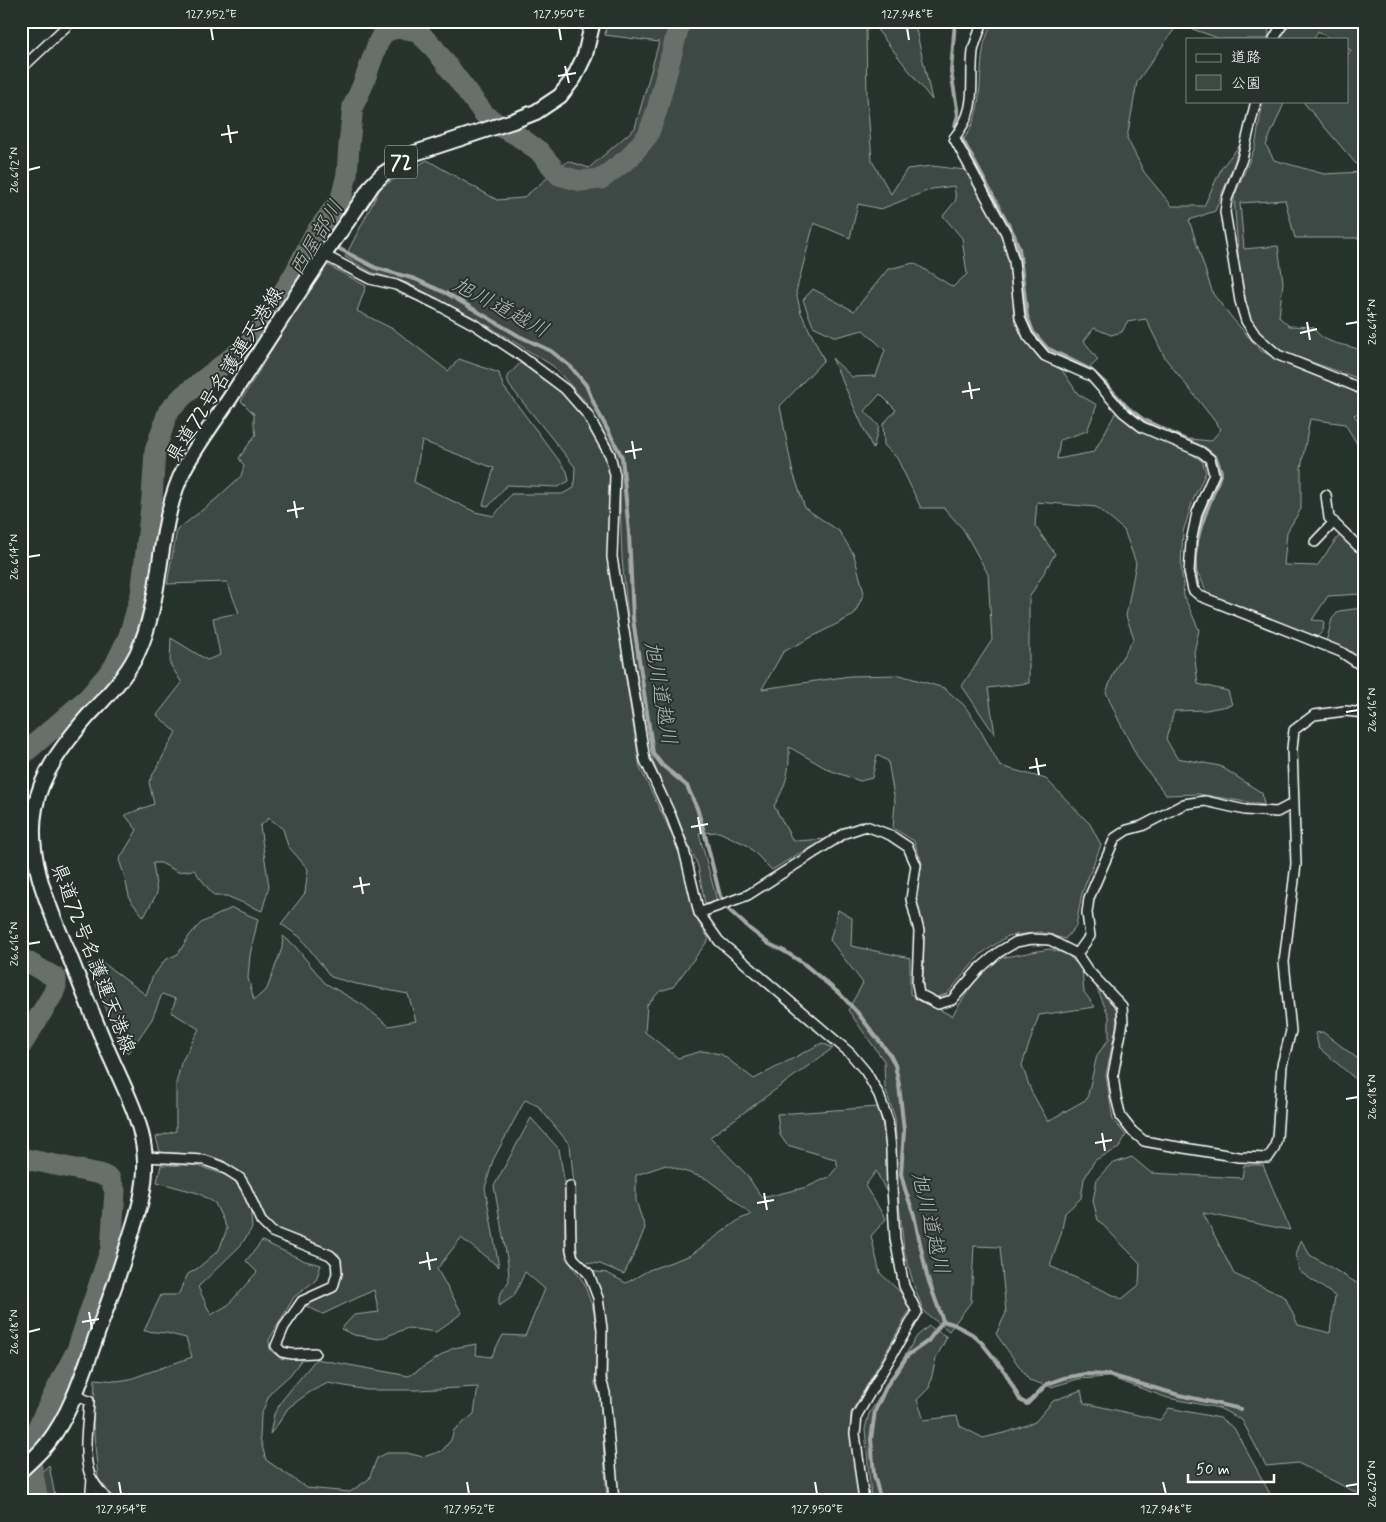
<svg xmlns="http://www.w3.org/2000/svg" width="1386" height="1522" viewBox="0 0 1386 1522" font-family="Mynerve,'Klee One',sans-serif">
<rect width="100%" height="100%" fill="#26332d"/>
<filter id="ink" filterUnits="userSpaceOnUse"><feTurbulence type="fractalNoise" baseFrequency=".02" numOctaves="2"/><feDisplacementMap in="SourceGraphic" scale="10" xChannelSelector="R" yChannelSelector="G"/><feConvolveMatrix kernelMatrix="1 2 1 2 8 2 1 2 1" color-interpolation-filters="sRGB"/></filter>
<g filter="url(#ink)">
<path fill="#3e4944" stroke="#9ea4a2" d="M607,21H914L932,100L875,27L866,30L867,97L872,161L891,194L907,169L932,166L965,170L999,230L1010,261L1015,318L1021,335L1039,358L1062,370L1078,394L1097,405L1087,431L1060,440L1057,459L1094,452L1116,412L1135,429L1187,451L1202,461L1206,472L1193,500L1183,532L1181,565L1184,596L1199,630L1194,652L1198,684L1228,691L1232,705L1206,710L1174,711L1166,739L1177,758L1220,766L1262,793L1264,805L1198,794L1166,795L1139,760L1119,721L1106,692L1117,666L1134,638L1126,616L1136,563L1124,530L1096,507L1037,502L1035,526L1055,554L1029,598V683L988,688L995,735L962,686L992,640L988,574L963,529L944,508H921L897,458L884,445L883,424L896,410L880,394L865,411L879,426L873,449L832,358L852,377L876,376L885,350L863,330L836,337L813,326L803,300L813,289L854,311L888,269L914,263L953,287L967,274L962,238L943,216L956,200L954,186L932,189L881,209L858,204L850,238L814,223L796,292L801,313L824,360L780,406L792,469L805,508L839,531L854,555L864,593L854,615L783,652L762,689L850,676L900,675L944,688L964,705L976,722L1000,766L1046,779L1090,824L1101,845L1082,893L1076,926L1065,939L1040,932L1008,936L981,954L947,994L937,997L923,990L924,931L916,897L922,863L914,841L893,828L895,802L888,761L877,755L872,778L860,781L829,770L789,747C790,773 786,785 774,806L793,841L829,839L798,854L772,870L747,845L719,832L699,833L717,901L705,904L698,866L653,762L630,637L622,559L619,474L615,452L584,400L553,366L477,319L407,283L371,272L345,257L381,187L427,160L497,200L523,198L568,161L589,168L635,128L659,42L605,35Z
M992,21H1267L1269,34L1267,39H1221L1178,24L1137,82L1127,138L1144,172L1172,206H1204L1222,167L1240,145L1232,169L1215,211L1189,220L1213,294L1233,319L1260,350L1290,366L1353,391L1365,399V410L1354,415L1365,430V457L1345,424L1310,419L1301,468V509L1287,532L1284,565L1317,566L1341,533L1365,554V643L1362,645L1365,649V664L1347,650L1326,642L1332,619L1339,611L1362,608L1361,594L1328,596L1312,620L1324,621L1323,631L1317,637L1207,595L1201,578L1191,566L1194,543L1201,515L1217,475L1213,459L1178,438L1211,441L1221,429L1165,358L1146,319L1127,322L1122,332L1111,335L1094,328L1084,341L1098,360L1086,371L1048,355L1032,335L1024,317L1017,260L961,143C984,114 978,84 983,51C984,41 989,31 992,21Z
M1294,21H1365V238H1295L1285,200L1240,203L1244,249L1278,246L1283,282L1279,317L1289,326L1313,327C1324,346 1347,343 1365,352V374L1360,379L1283,352L1261,334L1249,317L1239,265L1234,197L1255,147L1263,101H1285L1266,145L1274,160L1324,174L1363,172L1304,103L1305,101H1347V56L1351,50L1347,48V39H1331L1318,31L1314,39H1280L1290,23Z
M326,264L366,286L357,311L395,330L448,371L459,359L499,373L503,386L567,471L569,481L558,487L507,485L489,506L483,505L494,468L422,441L414,482L475,512L494,516L511,494H562L574,488L575,467L509,385L507,377L520,363L560,391L583,416L605,456L612,480L609,557L623,661L640,768L667,824L682,860L694,915L709,939L673,987L660,991L647,1005L645,1032L678,1058L702,1051L721,1054L754,1079L822,1043L833,1048L710,1137L747,1175L762,1198L807,1187L829,1177L838,1166L835,1159L787,1145L780,1135L777,1114L878,1107L885,1134L887,1169L886,1191L876,1171L865,1186L886,1219L871,1236L880,1273L901,1293L910,1310L851,1413L850,1433L860,1501H618L607,1377V1325L600,1291L589,1271L607,1273L626,1283L649,1270L691,1255L740,1219L751,1215L737,1202L707,1179L666,1165L636,1175V1201L645,1228L636,1250L624,1274L600,1264L583,1262L578,1255L573,1226L574,1185L570,1145L538,1106L525,1100L493,1160L485,1188L499,1267L461,1238L437,1269L462,1313L436,1332L408,1328L379,1339L354,1335L341,1329L354,1315L379,1312L374,1290L323,1314L306,1306L310,1301L337,1289L341,1272L339,1254L316,1243L275,1228L265,1218L245,1177L222,1161L198,1155L160,1152L156,1137L176,1131V1084L181,1063L199,1029L171,1012L176,999L162,994L152,1019L128,1054L108,1014L88,964L102,962L146,995L152,978L165,960L178,954L189,936L201,923L232,908L258,919L250,955L248,978L254,1000L267,989L282,948L283,936L294,945L325,983L363,1005L389,1026L416,1021L408,994L352,983L331,977L300,937L281,924L305,893L308,869L288,846L283,829L269,818L260,826L269,887L262,911L227,896H214L194,870L178,872L161,863H153L157,893L144,917L130,900L124,874L119,860L137,830L125,815L154,804L149,782L176,732L157,715L182,683L170,664L171,638L207,660L220,655L213,618L239,613L227,582L167,584L177,530L215,500L241,476L244,466L239,458L256,434L254,425V414L241,401L275,344Z
M838,910L852,918L851,946L910,958V994L952,1016L978,976L1000,958L1049,949L1067,954L1082,969L1084,992L1095,1007L1039,1015L1022,1065L1031,1091L1048,1121L1087,1099L1097,1055L1109,1039V1016L1094,982L1117,1010L1116,1027L1106,1075L1113,1120L1126,1135L1119,1148L1095,1160L1084,1179L1081,1198L1065,1213L1061,1234L1050,1266L1122,1299L1139,1285L1140,1263L1098,1220L1093,1201L1097,1179L1111,1164L1132,1157L1151,1173L1242,1178L1244,1165H1263L1290,1230L1203,1213L1234,1274L1285,1297L1298,1325L1330,1333L1335,1296L1299,1271L1296,1255L1301,1240L1310,1255L1365,1288V1497L1298,1463L1266,1466L1242,1420L1219,1408L1168,1398L1109,1377L1078,1379L1051,1387L1029,1380L996,1334L1006,1313L1000,1247L974,1246L971,1302L949,1331L924,1312L914,1286L904,1250L899,1203L895,1118L885,1088L884,1061L848,1010L863,983L830,940Z
M1323,1032L1358,1059L1365,1057V1087L1319,1048L1315,1033Z
M531,1118L559,1149L565,1185V1250L570,1263L584,1283L594,1312L597,1334L595,1384L600,1396L607,1501H116L98,1478L93,1424L95,1379L117,1381L130,1379L192,1357L186,1338L166,1333L144,1331L161,1295H178L188,1274L198,1268L219,1250L227,1229L215,1203L198,1193L157,1182L161,1165H195L220,1173L233,1179L250,1204L252,1228L241,1245L198,1287L211,1315L228,1305L257,1272L246,1261L262,1241L305,1261L321,1265L316,1280L294,1297L269,1340L270,1350L280,1358L302,1359L290,1375L270,1393L261,1415L260,1438L266,1460L307,1488L350,1492L369,1479L377,1458L387,1453H407L423,1457L442,1451L451,1440L454,1430L474,1414L478,1387L416,1390H367L328,1383L310,1392L288,1408L278,1424L270,1434L274,1414L283,1399L316,1359L409,1376L453,1348L477,1344L476,1355L491,1357L503,1335L525,1336L545,1289L525,1272L514,1296L499,1306V1296L509,1281L508,1264L494,1186Z
M929,1326L947,1337L936,1358L929,1388L917,1400L924,1420L957,1416L960,1426L983,1438L1008,1432L1035,1422L1053,1401L1081,1390L1084,1403L1160,1420L1169,1408L1220,1418L1234,1428L1274,1501H874L871,1497L865,1429L869,1414L917,1336Z
M49,1465L56,1501H21V1492Z"/>
<g fill="none" stroke-linecap="round" stroke-linejoin="round">
<path stroke="#a4a9a7" stroke-width="4" d="M955,21L951,71L958,115L955,126L1014,235L1019,248L1027,316L1033,332L1047,348L1091,370L1106,384L1127,407L1144,420L1205,449L1216,458L1221,472C1211,503 1193,534 1195,568C1195,574 1197,581 1198,587
M314,235L328,242
M334,246L376,268L415,279L448,294L519,336L551,351L571,367L586,385L596,408L622,457L629,533L633,619L653,753L662,765L687,786L697,808L705,835L720,896L727,908L750,929L769,944L784,951L803,963L841,995L857,1012L890,1055L895,1065L899,1085L904,1131L901,1174L905,1189L914,1215L927,1276L943,1321L928,1341L908,1355L887,1385L875,1411L871,1439L874,1475L881,1501
M943,1321L953,1324L972,1334L982,1343L1005,1372L1020,1400L1027,1404L1047,1384L1064,1378L1085,1374L1109,1375L1179,1395L1241,1409"/>
<path stroke="#67706c" stroke-width="21" d="M21,756L89,697L114,667L129,636L141,595L152,498L155,451L168,412L183,396L249,344L262,327L295,273L314,235L341,199L347,174L349,145L353,106L362,87L378,43L382,35L389,30L401,28L417,31L434,48L485,115L503,128L515,134L539,151L559,175L580,181L601,179L629,158L648,135L657,110L680,21
M21,958L56,978V986L53,994L21,1046
M21,1158L100,1174L110,1179L115,1191L111,1249L77,1350L54,1394L32,1439L29,1451L38,1501"/>
<defs>
<path id="street" d="M983,21C980,31 975,41 973,51C969,86 979,108 954,138L1006,233L1014,261L1020,318L1028,336L1045,356L1091,376L1123,412L1142,427L1201,452L1210,459L1214,474L1197,513L1191,542L1189,572L1193,590L1200,596L1341,652L1365,668
M1274,39L1284,21
M21,69L72,21
M1256,101L1242,159L1227,199L1225,212L1240,301L1246,321L1256,336L1278,355L1355,386L1365,391
M324,255L370,279L396,285L436,304L475,325L517,353L565,389L587,414L610,455L615,475L612,557L645,760L671,816L684,850L699,913L719,941L850,1053L866,1072L879,1095L888,1121L891,1149L892,1188L895,1239L904,1286L917,1312L857,1415L855,1434L864,1501
M1326,495L1329,518L1358,546L1365,550
M1315,542L1334,522
M699,913L748,895L845,833L866,826L890,835L908,847L916,865L911,899L919,931L917,983L919,994L938,1004L952,1000L979,969L999,952L1016,942L1032,939L1050,940L1077,954L1087,969L1122,1006L1123,1022L1113,1075L1116,1097L1121,1117L1132,1131L1144,1141L1166,1145L1239,1157L1268,1158L1274,1149L1277,1138L1282,1065L1291,1031L1284,962L1296,864L1292,749L1294,730L1314,715L1345,711L1365,713
M1077,954L1090,936L1087,913L1089,898L1115,838L1127,830L1142,826L1184,804L1205,801L1245,810L1277,812L1294,803
M145,1157L204,1160L221,1166L240,1178L246,1188L261,1221L272,1232L330,1255L336,1261L337,1273L333,1287L302,1301L284,1327L276,1346L282,1352L292,1354L315,1353
M570,1186L571,1250L573,1258L589,1274L598,1298L602,1329L601,1379L605,1393L614,1501
M74,1395L89,1401C88,1423 82,1454 90,1475C94,1485 102,1493 108,1501
M90,1501L92,1479"/>
<path id="primary" d="M21,1470C30,1462 39,1454 47,1444C74,1410 87,1361 102,1320C112,1293 122,1266 130,1238C138,1213 146,1189 145,1161C144,1125 126,1092 112,1060C97,1027 84,993 71,960C52,913 25,861 35,808C41,773 65,743 88,716C106,697 125,678 137,654C165,595 155,526 185,467C198,443 217,418 232,395C262,348 292,302 323,256C339,233 356,210 372,185L383,174L415,153L513,121L536,112L560,96L574,78L585,55L593,21"/>
</defs>
<use href="#street" stroke="#fff" stroke-width="12"/>
<use href="#primary" stroke="#fff" stroke-width="18"/>
<use href="#street" stroke="#26332d" stroke-width="9"/>
<use href="#primary" stroke="#26332d" stroke-width="14"/>
</g>
</g>
<path fill="none" stroke="#fff" stroke-width="2" d="M211,28L213,40M559,28L561,40M907,28L909,40M565,66L569,83M558,76L576,73M228,125L231,143M221,135L238,132M28,170L40,167M1307,322L1310,340M1346,324L1358,322M1300,333L1317,329M969,382L972,399M962,392L980,389M632,441L635,459M625,452L642,449M294,501L297,518M287,511L304,508M28,557L40,555M1346,712L1358,710M1036,758L1039,775M1029,768L1046,765M698,817L701,834M691,827L708,824M360,877L363,894M353,887L370,884M28,944L40,942M1346,1099L1358,1097M1102,1133L1105,1151M1095,1143L1112,1140M764,1193L767,1210M757,1203L774,1200M427,1252L430,1270M419,1263L437,1259M89,1312L92,1329M82,1322L99,1319M28,1332L40,1329M119,1482L121,1494M467,1482L469,1494M815,1482L817,1494M1163,1482L1166,1494M1346,1486L1358,1484"/>
<g text-anchor="middle" stroke-width="4" stroke-linejoin="round" paint-order="stroke">
<rect fill="#26332d" stroke="#bec2c0" stroke-width="1" x="385" y="145.5" width="32" height="33" rx="4"/>
<g font-size="19" font-weight="bold" fill="#fff">
<text x="401" y="169">72</text>
</g>
<g font-size="20" fill="#fff" stroke="#26332d">
<text transform="translate(224 374) rotate(-58)" y="7">県道72号名護運天港線</text>
<text transform="translate(94 958) rotate(69)" y="7">県道72号名護運天港線</text>
</g>
<g font-size="21" font-style="italic" fill="#b3b8b6" stroke="#26332d">
<text transform="translate(316 238) rotate(-59)" y="7">西屋部川</text>
<text transform="translate(501 307) rotate(28)" y="7">旭川道越川</text>
<text transform="translate(661 693) rotate(80)" y="7">旭川道越川</text>
<text transform="translate(931 1223) rotate(77)" y="7">旭川道越川</text>
</g>
</g>
<rect width="1386" height="1522" fill="none" stroke="#26332d" stroke-width="55"/>
<rect x="1186" y="38" width="162" height="65" fill="#26332d" stroke="#7d8581"/>
<rect x="1196" y="54" width="25" height="8" fill="#26332d" stroke="#7d8581"/>
<text x="1231" y="62" font-size="15" fill="#ffffff">道路</text>
<rect x="1196" y="75" width="25" height="15" fill="#3e4944" stroke="#7d8581"/>
<text x="1231" y="88" font-size="15" fill="#ffffff">公園</text>
<path d="M1188 1474v8h86v-8" fill="none" stroke="#ffffff" stroke-width="2.5"/>
<text x="1196" y="1474" font-size="15" fill="#ffffff" stroke="#26332d" stroke-width="4" paint-order="stroke">50 m</text>
<rect x="28" y="28" width="1330" height="1466" fill="none" stroke="#fff" stroke-width="2"/>
<g font-size="12" text-anchor="middle" fill="#fff">
<text x="211" y="18">127.952°E</text>
<text x="559" y="18">127.950°E</text>
<text x="907" y="18">127.948°E</text>
<text transform="translate(14 170) rotate(-90)" y="4">26.612°N</text>
<text transform="translate(1372 322) rotate(-90)" y="4">26.614°N</text>
<text transform="translate(14 557) rotate(-90)" y="4">26.614°N</text>
<text transform="translate(1372 710) rotate(-90)" y="4">26.616°N</text>
<text transform="translate(14 944) rotate(-90)" y="4">26.616°N</text>
<text transform="translate(1372 1097) rotate(-90)" y="4">26.618°N</text>
<text transform="translate(14 1332) rotate(-90)" y="4">26.618°N</text>
<text transform="translate(1372 1484) rotate(-90)" y="4">26.620°N</text>
<text x="121" y="1513">127.954°E</text>
<text x="469" y="1513">127.952°E</text>
<text x="817" y="1513">127.950°E</text>
<text x="1166" y="1513">127.948°E</text>
</g>
</svg>
